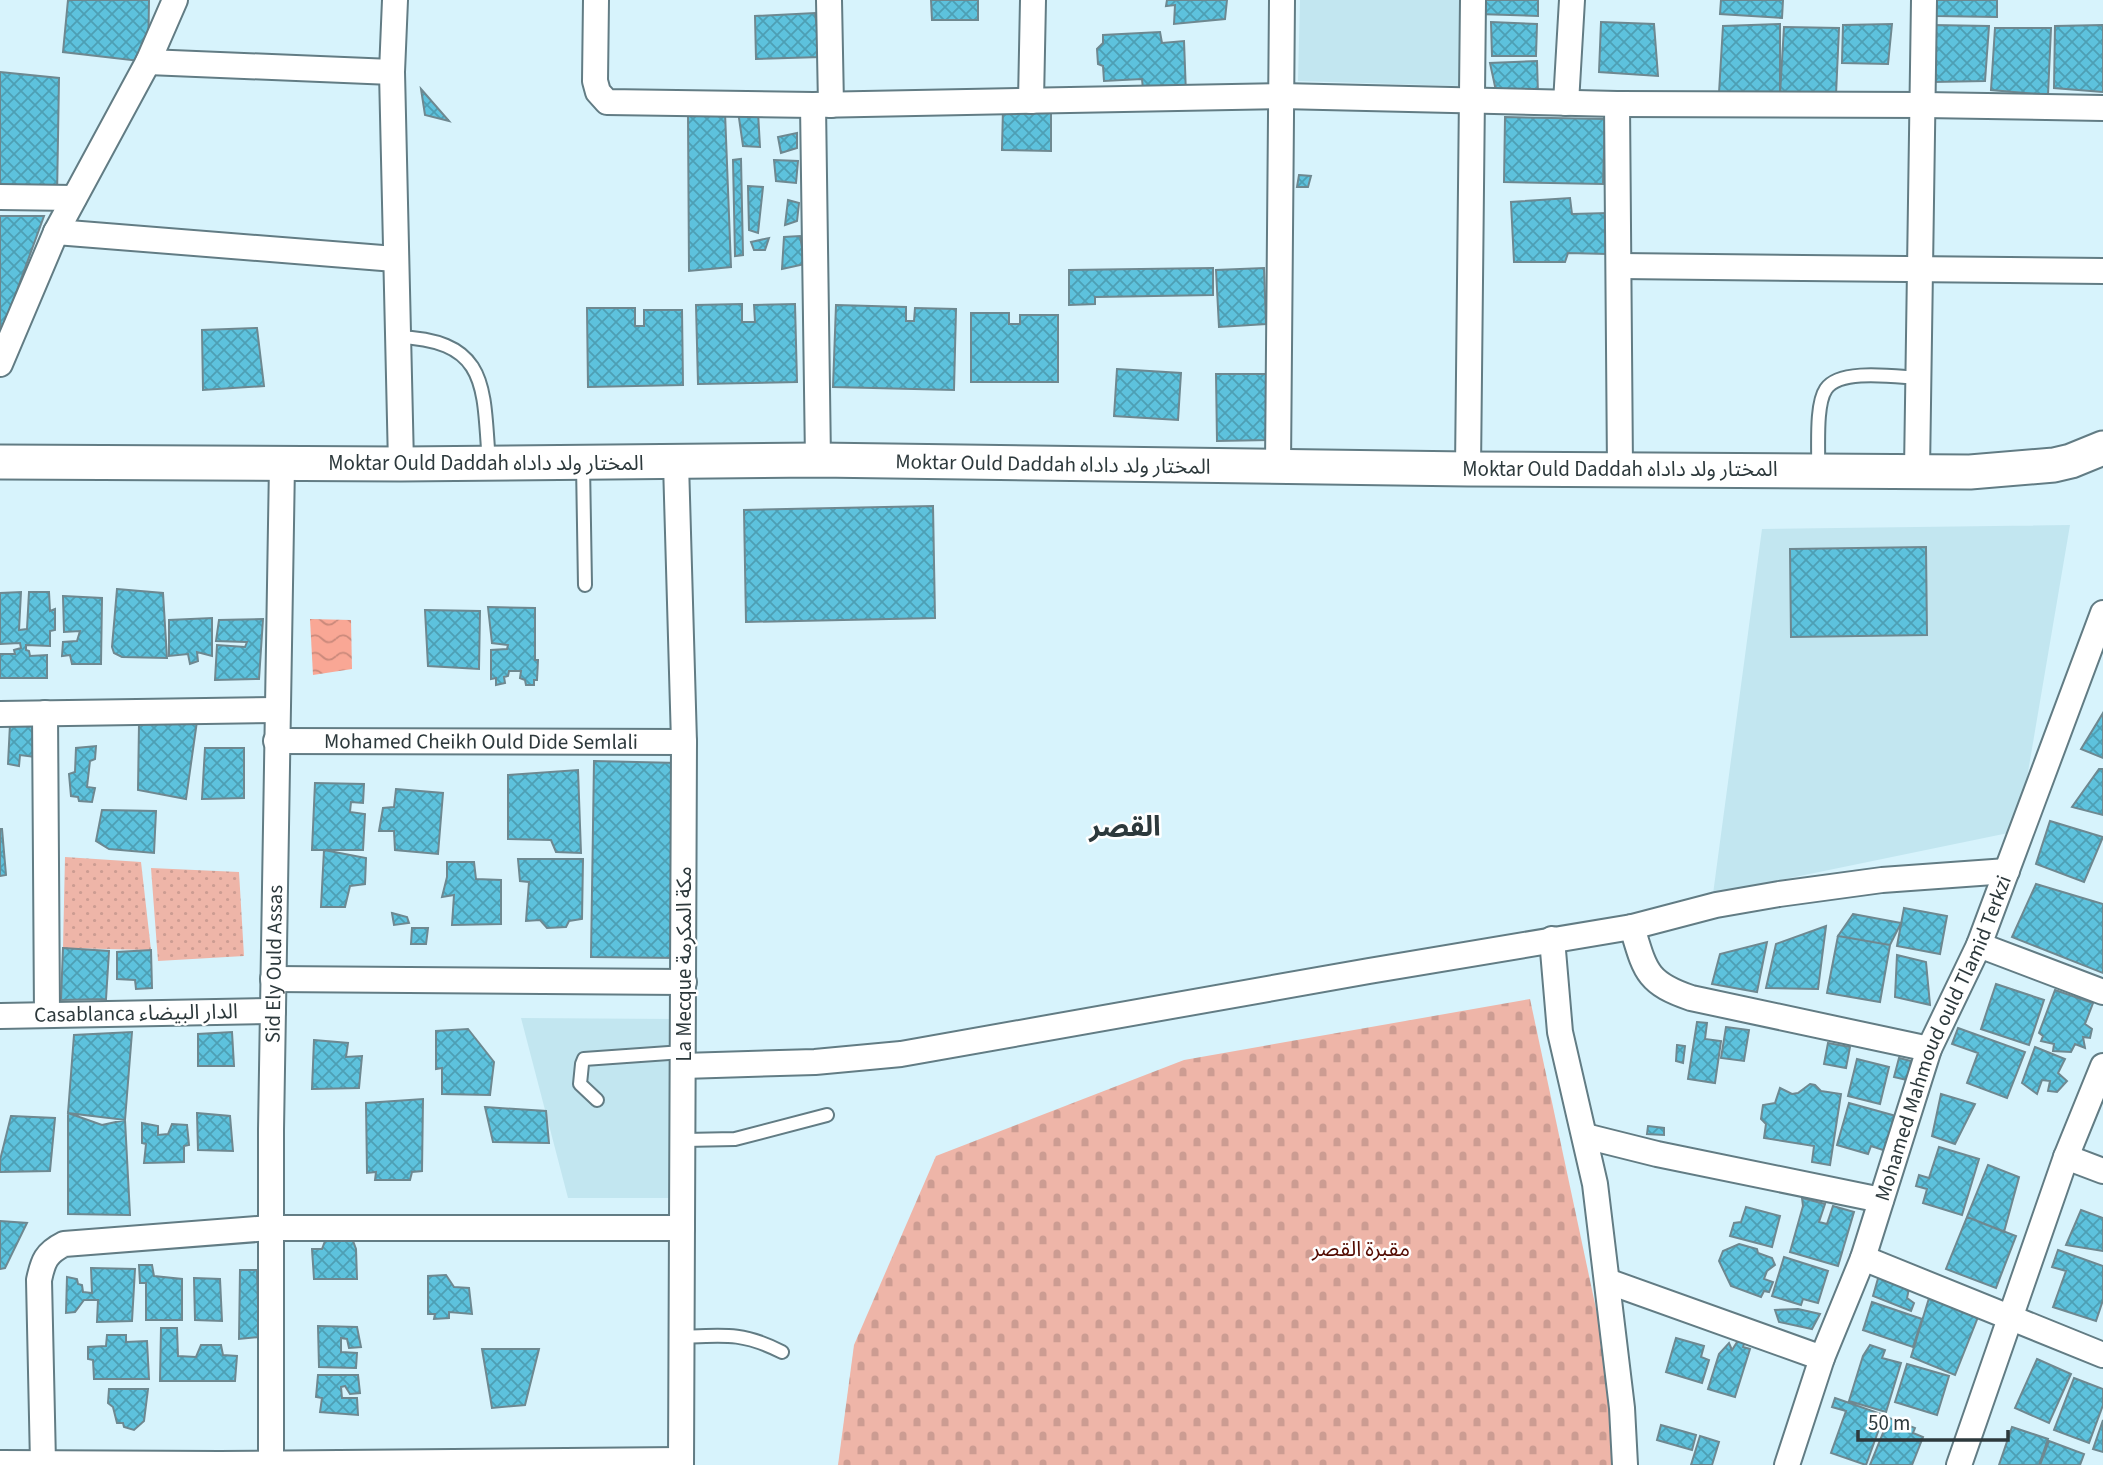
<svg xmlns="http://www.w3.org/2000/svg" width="2103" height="1465" viewBox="0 0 2103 1465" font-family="'Source Sans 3','Noto Sans Arabic',sans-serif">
<defs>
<pattern id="grass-dots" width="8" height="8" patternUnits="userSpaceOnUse" patternTransform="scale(1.75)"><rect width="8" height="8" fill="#eeb5a8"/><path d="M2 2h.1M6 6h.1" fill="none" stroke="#cc9c92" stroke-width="1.8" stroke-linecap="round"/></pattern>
<pattern id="cemetery-stones" width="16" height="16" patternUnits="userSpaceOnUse" patternTransform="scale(1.75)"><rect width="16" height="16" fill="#eeb5a8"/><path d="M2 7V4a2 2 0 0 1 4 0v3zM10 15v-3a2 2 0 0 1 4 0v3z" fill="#cc9c92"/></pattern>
<pattern id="water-waves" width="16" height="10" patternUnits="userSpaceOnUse" patternTransform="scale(1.75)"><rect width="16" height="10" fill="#f9a795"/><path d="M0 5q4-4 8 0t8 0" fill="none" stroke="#ca897b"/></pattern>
<pattern id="building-cross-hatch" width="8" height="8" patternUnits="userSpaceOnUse" patternTransform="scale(1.75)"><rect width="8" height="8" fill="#5dc2dd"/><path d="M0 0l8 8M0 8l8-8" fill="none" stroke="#4d9fb4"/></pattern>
</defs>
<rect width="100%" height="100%" fill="#d7f3fc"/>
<path fill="#c2e6f0" d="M1300,0H1463L1460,86L1298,81Z
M2070,525L2018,831L1713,894L1762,529Z
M521,1018L676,1019L671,1198H568Z"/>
<path fill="url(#grass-dots)" d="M65,857L141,862L151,950L63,948Z
M151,868L239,872L244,956L158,961Z"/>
<path fill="url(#cemetery-stones)" d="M1530,999L1614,1393V1465H838L854,1345L936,1156L1184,1060Z"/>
<path fill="url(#water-waves)" d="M310,619L351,620L352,669L313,675Z"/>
<path fill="url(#building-cross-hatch)" stroke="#6e8890" stroke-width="2" d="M68,0H149L148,62L63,52Z
M931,0H978V20H932Z
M1167,0H1227L1225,19L1174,24L1175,5L1166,6Z
M1478,0H1538V16L1478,14Z
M1721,0H1783L1782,18L1720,14Z
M1935,0H1997V17L1936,16Z
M815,13L821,57L756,59L755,16Z
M1491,22L1537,24L1536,56H1492Z
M1601,22L1654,24L1658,76L1599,72Z
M1780,24V97L1719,93L1723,26Z
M1892,24L1888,64L1842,63L1843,25Z
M1932,25L1989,26L1985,81L1933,82Z
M2103,25V92L2054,88L2055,26Z
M1784,27L1839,28L1836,95L1780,94Z
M1995,28H2051L2048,95L1991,90Z
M1160,32L1162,43L1184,41L1186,94H1161V86L1143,89L1142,79L1104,81L1103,66L1098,64L1097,49L1103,43V35Z
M1537,61L1538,94L1496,91L1490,63Z
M0,72L59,78L57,198L0,187Z
M421,89L449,121L425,115Z
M1003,108H1051V151L1002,150Z
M738,111L758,112L760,147L743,146Z
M725,112L731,267L689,271L688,114Z
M1505,117L1605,119L1603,184L1504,182Z
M797,133V148L781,153L778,137Z
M741,159L743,255L735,256L733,160Z
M774,160L798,161L796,183L776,181Z
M1299,175L1311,176L1308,187H1297Z
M748,186L763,187L758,233L749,230Z
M1570,198L1572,214L1608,213L1607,254L1568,253L1565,262H1514L1511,202Z
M788,200L799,203L797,221L785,225Z
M0,216H44L0,337Z
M800,236L805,264L782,269L784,237Z
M769,238L765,250H754L751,242Z
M1213,268V295L1095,297V304L1069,305V270Z
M1264,268L1266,324L1219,327L1216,270Z
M742,304V322H755L754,305L795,304L797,382L698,384L696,305Z
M836,305L906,307V321H914L915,308L956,309L954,390L833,387Z
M587,308H635V326H644V310H682L683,385L588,387Z
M971,313H1009V324H1020V315H1058V382H971Z
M257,328L264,386L203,390L202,330Z
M1117,369L1181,373L1178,420L1114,416Z
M1216,374H1269L1270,440L1217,441Z
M933,506L935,618L746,622L744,510Z
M1926,547L1927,635L1791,637L1790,549Z
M117,589L163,593L167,658L122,657L114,653L112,647Z
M21,592L19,630L27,629L29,592H49L50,611L55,609V630L50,631V646L26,645V650L29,651L30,656L47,655V678H0V654H15L14,650L21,648L20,643L0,644V593Z
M63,596L102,598L101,664H72L70,655L62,656L63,642L77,641L80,631L64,632Z
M488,607L535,608V660H538L537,680H534V685H526L525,680L520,678L521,671H509L508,676L504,677L505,683L496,685V678L491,679V650L507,649L508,645L492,643Z
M425,610L480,611L479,669L428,666Z
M212,618V656L197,652L198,661L190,664L188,654L169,656V620Z
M263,619L259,679L215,680L217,645L245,647L247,642L216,641L219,620Z
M2103,713V758L2081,749Z
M197,721L186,799L138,790L139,725Z
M10,724L36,725V757L20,755L19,766L8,764Z
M96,746L95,759L90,761L87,787L95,788L92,802L79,801L78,797L71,796L69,774L75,772L76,748Z
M205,748H244V798L202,799Z
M594,761L678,763L680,958L591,957Z
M2099,769H2103V815L2072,807Z
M578,770L581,853L556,852L551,840L508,839V775Z
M315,783L364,784L363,803L351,802L350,812L365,814L363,850H312Z
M396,789L443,793L438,854L395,850L394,831H379L383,808L394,807Z
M102,810L156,811L154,853L109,849L96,841Z
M2050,821L2103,837L2084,882L2036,864Z
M0,829H2L6,875L0,876Z
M324,850L366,858L365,884L350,886L345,907H321Z
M518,859H583L582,919L569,921L566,927L547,928L540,920L526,921L529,882L520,881Z
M447,862H474L476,879L501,880V924L452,925L454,895L442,897L447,877Z
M2036,884L2103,904V973L2012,937Z
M1904,908L1947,916L1940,954L1897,946Z
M392,913L407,917L409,923L394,925Z
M1853,914L1901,923L1890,945L1838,936Z
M1826,926L1818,989L1766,988L1776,944Z
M412,928H428L426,944H411Z
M1838,936L1890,945L1880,1002L1827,993Z
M1767,942L1757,992L1712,984L1720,954Z
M63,948L109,951L106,999L61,1000Z
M151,950L152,988L136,989L135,980L117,979V952Z
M1897,955L1926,962L1930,1005L1895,997Z
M1996,984L2044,1000L2029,1045L1981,1029Z
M2055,990L2093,1003L2085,1024L2092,1029L2090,1038L2083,1037L2085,1048L2075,1044L2071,1052L2053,1051L2054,1044L2041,1041L2043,1036L2039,1033Z
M1697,1022L1707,1023L1705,1039L1721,1041L1715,1083L1688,1079Z
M1726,1027L1749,1030L1744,1061L1721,1058Z
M1958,1028L2025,1052L2007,1098L1967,1083L1978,1053L1952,1044Z
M468,1029L494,1062L490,1095L442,1094V1068L436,1069V1031Z
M132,1032L125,1120L68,1113L74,1035Z
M232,1032L234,1066H198V1034Z
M314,1040L348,1043L346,1057L362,1056L359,1088L312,1089Z
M1828,1043L1850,1047L1846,1068L1824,1064Z
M1677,1045L1685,1046L1683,1063L1676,1061Z
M2035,1047L2065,1059L2058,1073L2067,1081L2057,1092L2048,1091L2050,1081L2042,1080L2037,1094L2022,1083Z
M1899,1058L1911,1061L1907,1080L1894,1077Z
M1857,1059L1889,1067L1880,1104L1848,1096Z
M1810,1084L1815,1085L1821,1091L1841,1094L1830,1165L1812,1162L1814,1146L1764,1138L1766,1124L1761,1119L1763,1105L1775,1103L1780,1088L1792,1094L1798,1093Z
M1941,1094L1975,1104L1955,1144L1932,1136Z
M423,1099L422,1171L412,1172L410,1180H375L376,1172L367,1173L366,1103Z
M1849,1103L1896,1116L1886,1151L1871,1146L1868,1154L1837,1145Z
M485,1107L546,1111L549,1143L493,1142Z
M68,1113L102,1125L125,1120L130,1215L68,1214Z
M197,1113L230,1116L233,1151L198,1150Z
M11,1116L55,1118L50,1171L0,1172V1160Z
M142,1123L158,1126V1135L168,1134L172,1124L187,1125L189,1145L184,1146V1162L144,1163L146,1144L142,1143Z
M1648,1126L1664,1128V1135L1647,1134Z
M1939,1147L1979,1159L1962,1215L1923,1203L1927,1189L1916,1186L1919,1175L1929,1178Z
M1988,1165L2019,1177L2004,1232L1967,1217Z
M1802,1198L1825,1204L1819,1222L1827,1224L1833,1206L1854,1212L1838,1266L1790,1252L1803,1206Z
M1746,1207L1780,1216L1772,1247L1730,1236L1734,1223L1741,1222Z
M2081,1210L2103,1218V1251L2066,1245Z
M1967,1217L2016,1236L1996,1288L1946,1269Z
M0,1221L27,1223L5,1268L0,1269Z
M334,1233L342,1239L353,1241L356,1249L357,1279H314L312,1249H322L325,1241H334Z
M1739,1244L1757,1249L1758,1253L1772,1258L1775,1265L1767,1271L1764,1279L1773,1282L1769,1292L1764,1291L1761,1297L1731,1286L1719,1261L1723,1251Z
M2058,1250L2103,1266V1300L2096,1321L2053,1307L2066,1271L2052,1267Z
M1784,1257L1828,1271L1818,1303L1803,1299L1801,1305L1772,1296Z
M139,1265H152L154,1276L182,1279V1320H146V1283H140Z
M91,1268L135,1269L132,1321L97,1322L98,1300H84L75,1312L66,1313L67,1277L77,1279L78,1284L82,1285L83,1292L92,1293Z
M240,1270H257L259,1337L239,1339Z
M446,1275L454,1287L469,1288L472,1314L449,1312V1318L434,1319L435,1314H428V1276Z
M1879,1275L1910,1284L1907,1298L1914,1303L1911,1311L1873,1296Z
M194,1278L220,1279L222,1321L195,1320Z
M1930,1295L1978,1317L1955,1375L1911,1357Z
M1872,1302L1922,1319L1913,1347L1863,1330Z
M1798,1309L1820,1314L1812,1329L1779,1322L1775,1310Z
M318,1326L357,1327L361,1347L349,1348L347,1339L341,1338V1352L357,1353L356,1368L319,1367Z
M161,1328H177L178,1356L196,1357L201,1345H221L223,1355L237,1356L235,1381H160Z
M107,1335H126V1342L147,1341L149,1379H94L93,1360L88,1359V1347L106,1346Z
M1676,1338L1704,1346L1701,1357L1709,1360L1702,1383L1666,1372Z
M1739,1339L1745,1341L1743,1347L1750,1349L1735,1397L1708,1389L1719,1354L1729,1343L1732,1350Z
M1870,1345L1885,1350L1882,1358L1901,1363L1886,1412L1849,1401L1863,1356Z
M482,1349H539L525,1405L492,1408Z
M2037,1359L2071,1374L2049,1423L2015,1408Z
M1907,1364L1949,1376L1937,1415L1895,1402Z
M318,1375H358L360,1393L350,1394L345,1386L341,1387L342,1398H357L358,1415L320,1412L322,1398L316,1397Z
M2074,1378L2103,1389V1405L2089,1443L2054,1430Z
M109,1389H148L144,1421L134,1430L124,1427L123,1423H117L113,1407L108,1403Z
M1835,1398L1884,1415L1866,1465L1831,1453L1846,1411L1832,1407Z
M1889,1418L1915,1428L1913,1433L1923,1437L1912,1465H1870Z
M2103,1420V1452L2093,1449Z
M1661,1425L1696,1435L1692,1450L1657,1440Z
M2012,1427L2048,1439L2039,1465H1999Z
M1700,1436L1719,1442L1712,1465H1691Z
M2049,1441L2084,1454L2080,1465H2040Z"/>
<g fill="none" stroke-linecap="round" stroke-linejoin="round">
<defs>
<path id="lane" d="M397,337C490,340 483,388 489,463
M583,464L585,585
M1818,470C1819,450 1815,405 1826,389C1840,368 1897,377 1919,378
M597,1100L580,1084L582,1064L584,1059L683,1052
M684,1140L735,1139L827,1115
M682,1337C724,1335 743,1332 782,1352"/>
<g id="street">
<path d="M395,0L392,72L401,464"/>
<path d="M596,0L595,81L598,92L607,102L813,105L1281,96L1617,104L1924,105L2103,108"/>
<path d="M829,0L831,105"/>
<path d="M148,62L392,72"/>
<path d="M1031,101L1033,0"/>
<path d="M1566,103L1572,0"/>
<path d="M1617,104L1620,469"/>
<path d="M813,105L818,460"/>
<path d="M0,197L74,198"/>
<path d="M56,232L395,259"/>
<path d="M1620,266L2103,271"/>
<path d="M0,364L56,232L148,62L175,0"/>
<path d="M676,463L684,742L681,1465"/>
<path d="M1278,466L1282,0"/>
<path d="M1468,469L1473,0"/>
<path d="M1917,471L1924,0"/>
<path d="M45,713L47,1015"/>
<path d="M0,714L277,710"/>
<path id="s1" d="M276,741L684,742"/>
<path d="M1632,927C1645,970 1646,983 1691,998L1929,1049"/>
<path d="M1552,939L1560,1032L1595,1184L1622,1408L1625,1465"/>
<path d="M1979,945L2103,992"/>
<path d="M273,979L684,982"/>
<path d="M0,1016L273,1011"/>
<path d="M683,1066L815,1062L901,1054L1369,971L1632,927L1716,905L1779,894L1882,880L2007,871"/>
<path d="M1585,1136L1657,1154L1881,1200"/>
<path d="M2066,1157L2103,1171"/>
<path d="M1863,1258L2103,1355"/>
<path d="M1607,1281L1822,1358"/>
<path d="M0,1463L220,1464L681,1460"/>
<path d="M43,1463L39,1280C43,1261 46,1253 64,1244L270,1228H682"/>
<path id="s2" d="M271,1464V1130L282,464"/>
<path id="s3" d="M1787,1465L1822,1358L1863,1258L1929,1049L1979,945L2103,613"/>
<path d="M1959,1465L2066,1157L2103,1066"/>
</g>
<path id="secondary" d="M0,462L401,464L818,460L1468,469L1970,472L2054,465L2071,461L2103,448"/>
</defs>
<use href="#lane" stroke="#627c84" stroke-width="16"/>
<use href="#street" stroke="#627c84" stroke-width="28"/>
<use href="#secondary" stroke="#627c84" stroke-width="37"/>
<use href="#lane" stroke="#fff" stroke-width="12"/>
<use href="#street" stroke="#fff" stroke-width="24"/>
<use href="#secondary" stroke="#fff" stroke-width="33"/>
</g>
<g text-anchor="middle" stroke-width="5" stroke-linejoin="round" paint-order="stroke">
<g font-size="21" fill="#2d393c" stroke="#fff">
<text x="486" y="470">Moktar Ould Daddah المختار ولد داداه</text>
<text transform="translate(1053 464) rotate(1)" y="7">Moktar Ould Daddah المختار ولد داداه</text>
<text x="1620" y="476">Moktar Ould Daddah المختار ولد داداه</text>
<text dy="7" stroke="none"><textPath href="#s1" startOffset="205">Mohamed Cheikh Ould Dide Semlali</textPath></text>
<text dy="7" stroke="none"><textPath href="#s2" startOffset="500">Sid Ely Ould Assas</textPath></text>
<text transform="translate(684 964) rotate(-90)" y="7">La Mecque مكة المكرمة</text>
<text transform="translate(136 1013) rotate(-1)" y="7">Casablanca الدار البيضاء</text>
<text dy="7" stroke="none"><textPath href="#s3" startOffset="455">Mohamed Mahmoud ould Tlamid Terkzi</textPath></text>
</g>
<g font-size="21" fill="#520a00" stroke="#fff">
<text x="1361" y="1256">مقبرة القصر</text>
</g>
<g font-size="28" font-weight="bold" fill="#2d393c" stroke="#fff">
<text x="1125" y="836">القصر</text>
</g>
</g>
<path d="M1858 1430v10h150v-10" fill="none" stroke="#2d393c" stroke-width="3.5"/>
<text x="1868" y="1430" font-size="21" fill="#2d393c" stroke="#ffffff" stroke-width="5" paint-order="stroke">50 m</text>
</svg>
